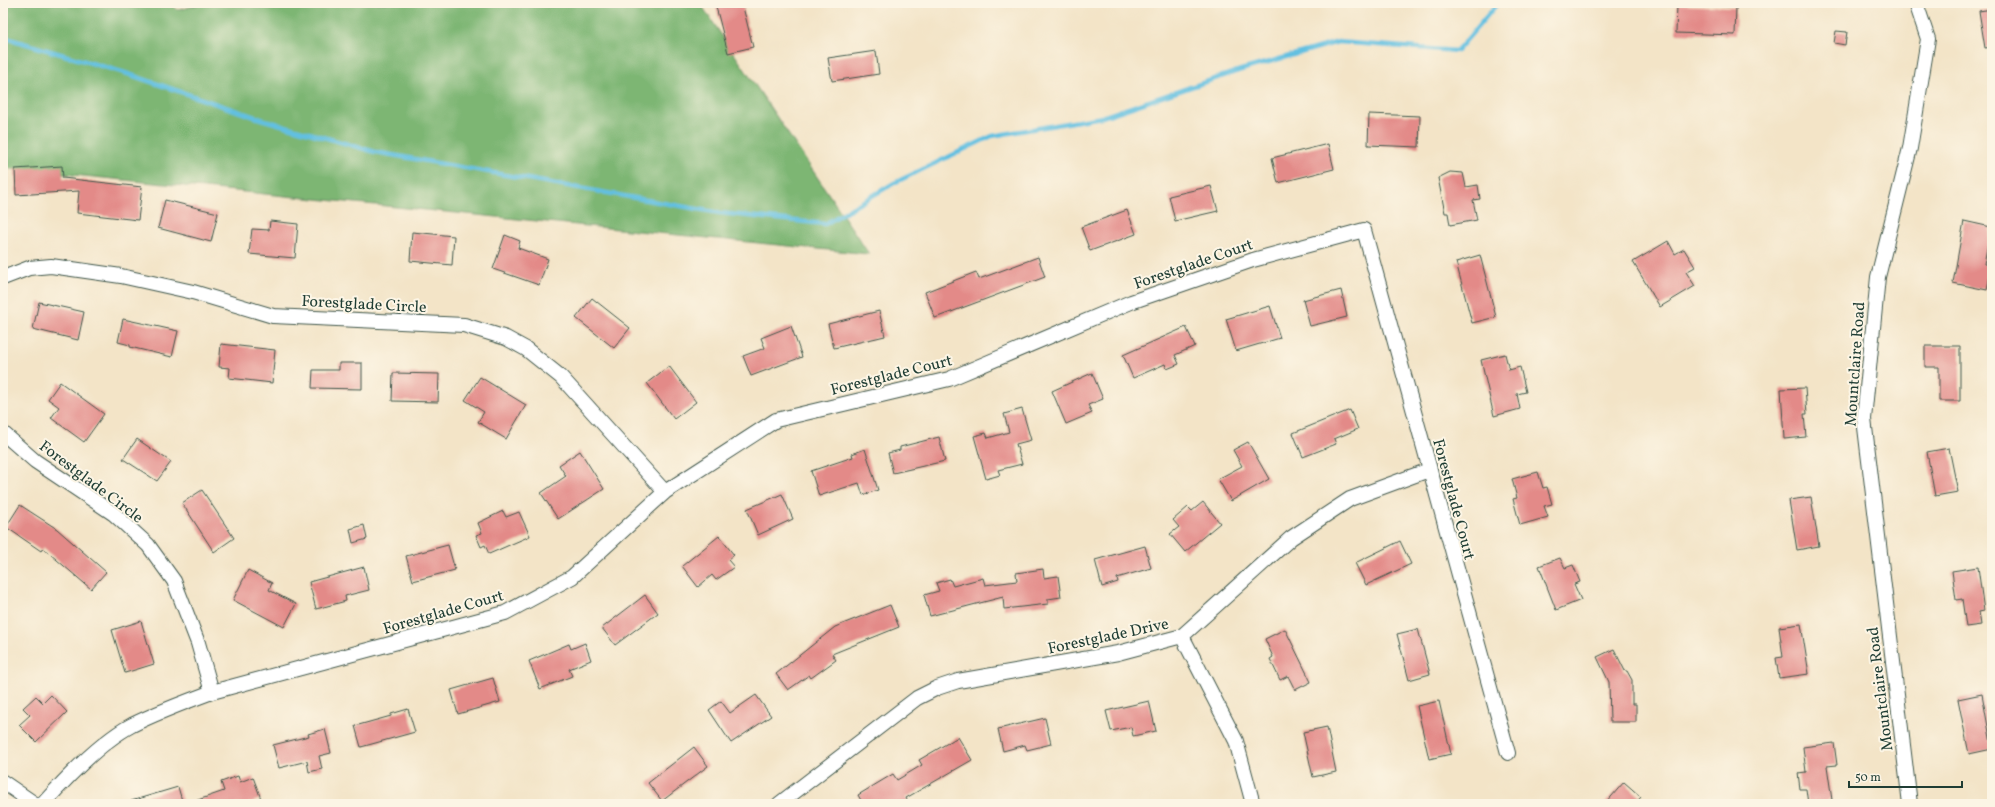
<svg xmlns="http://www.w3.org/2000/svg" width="1995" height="807" viewBox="0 0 1995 807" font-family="Vollkorn,serif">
<rect width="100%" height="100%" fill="#fcf5e5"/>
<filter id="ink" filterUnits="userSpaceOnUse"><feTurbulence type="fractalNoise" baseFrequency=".025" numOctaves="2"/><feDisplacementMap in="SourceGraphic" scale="8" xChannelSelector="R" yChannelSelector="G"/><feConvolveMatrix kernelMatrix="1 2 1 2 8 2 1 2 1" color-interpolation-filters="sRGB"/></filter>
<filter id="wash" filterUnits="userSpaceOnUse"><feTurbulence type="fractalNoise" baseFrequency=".012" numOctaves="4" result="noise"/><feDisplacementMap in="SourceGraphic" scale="16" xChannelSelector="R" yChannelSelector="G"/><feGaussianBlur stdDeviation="0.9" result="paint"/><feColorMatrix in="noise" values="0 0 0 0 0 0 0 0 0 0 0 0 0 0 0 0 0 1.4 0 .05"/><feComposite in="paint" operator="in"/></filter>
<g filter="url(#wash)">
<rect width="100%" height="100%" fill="#f3e4c7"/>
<path fill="#7db673" stroke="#4e7a54" d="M3,3H169L178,10L204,3H700L869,254L3,168Z"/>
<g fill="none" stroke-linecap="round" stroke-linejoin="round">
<path stroke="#62c0e1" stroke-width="4.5" d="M3,37L125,73L261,119L375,152L720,213L825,224L894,183L992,136L1102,117L1241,70L1338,42L1457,51L1498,3"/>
</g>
<g id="blocks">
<path fill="#e38a88" d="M715,3H742L753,47L728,53Z
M1677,5L1736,7L1735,35L1676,33Z
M1992,9V47L1985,48L1979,11Z
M1836,31L1847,32L1845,45L1834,43Z
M876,51L879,74L832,81L828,58Z
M1369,114L1420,116L1419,147L1368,145Z
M1328,144L1334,169L1278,183L1272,158Z
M62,166L63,178L142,187L138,220L77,213L79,191L16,195L15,169Z
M1450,172L1463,173L1466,187L1478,185L1480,199L1473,200L1477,220L1450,225L1448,213H1445L1438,178Z
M1211,186L1218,211L1175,221L1169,196Z
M165,200L218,213L211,242L158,228Z
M1127,210L1136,234L1090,251L1081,227Z
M270,221L298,224L295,258L249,254L252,229L269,230Z
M1964,221L1991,227L1984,264L1992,265L1987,290L1953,283Z
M412,232L454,236L452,265L410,261Z
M505,235L520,241L518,248L548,259L539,285L493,269Z
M1668,241L1675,254L1684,249L1695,267L1686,272L1695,286L1660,307L1633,262Z
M1480,255L1496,317L1472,323L1456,262Z
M1038,257L1045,277L935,318L925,292L976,272L979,279Z
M1341,290L1347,317L1310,326L1303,300Z
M592,298L630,328L614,348L576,318Z
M39,302L84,312L78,340L33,329Z
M1270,306L1280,338L1236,351L1226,319Z
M879,311L885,336L834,348L828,324Z
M123,319L178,331L172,357L130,347V345L118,342Z
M791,326L802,357L751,376L743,356L765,348L761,338Z
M1186,327L1195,346L1175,355L1179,364L1167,369L1165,364L1133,378L1123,355Z
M221,344L275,350L272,383L229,378L230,368L219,367Z
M1925,346H1960V401H1939V367H1925Z
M1505,354L1509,370L1520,367L1526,392L1517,394L1520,409L1494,416L1481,360Z
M339,363H362V389L312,388L313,370H339Z
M669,366L696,402L674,419L647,383Z
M393,373L439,374L438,402L392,401Z
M1092,373L1103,399L1088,405L1092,413L1066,424L1052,391Z
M480,377L526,405L506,439L478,422L484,412L465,400Z
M60,382L104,414L84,442L51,418L59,407L48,399Z
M1805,388L1807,414H1804L1806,437L1784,439L1781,389Z
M1022,409L1031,440L1016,444L1022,464L998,470L1000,475L986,479L974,436L986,433L988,438L1009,432L1004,414Z
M1350,410L1358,429L1334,439L1336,444L1303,457L1293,433Z
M939,437L945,461L893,473L888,453L900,450V447Z
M137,439L171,462L157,481L123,459Z
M1248,442L1269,479L1231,501L1218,479L1242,466L1233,450Z
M1949,448L1958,492L1935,496L1927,452Z
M865,449L878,490L863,495L859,483L819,496L811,471L853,457L852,454Z
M580,451L604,489L558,519L541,493L566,476L559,465Z
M1538,472L1543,488L1547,487L1552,504L1544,506L1548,517L1520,525L1513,499L1517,498L1512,479Z
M202,490L234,538L214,552L182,503Z
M782,494L793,519L758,535L747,509Z
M1811,497L1819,546L1797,550L1789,500Z
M1203,502L1220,523L1185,552L1170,534L1179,527L1173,520L1188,507L1192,511Z
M20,505L57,529L106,572L91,589L43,548L41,551L6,527Z
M503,511L506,517L519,512L530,536L489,554L485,545L481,547L476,535L482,533L478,523Z
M364,525L367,539L353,543L350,529Z
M719,536L734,555L728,560L734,567L716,580L712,575L698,587L682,566Z
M1400,541L1411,564L1366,585L1355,563Z
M448,545L455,570L413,581L406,556Z
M1145,546L1151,568L1117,578L1118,582L1102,587L1095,560Z
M1560,558L1565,568L1573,565L1580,582L1574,584L1581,600L1556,610L1539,566Z
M364,567L369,590L345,596L346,601L316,609L309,582Z
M1978,567L1984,611L1979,612L1981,625L1966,627L1962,599L1956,600L1952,571Z
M1043,569L1044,578L1058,576L1061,597L1048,599V604L1004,609L1003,597L930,616L924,595L939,591L936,583L950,579L953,586L983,578L985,585L1017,581L1016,573Z
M248,570L272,583L269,590L296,604L284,627L233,600Z
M645,595L658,613L615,645L602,628Z
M890,605L899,627L832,654L836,660L811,678L809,675L788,690L776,674L835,627Z
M141,621L154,664L125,673L112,630Z
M1801,624L1809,674L1779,678L1776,658L1783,657L1779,627Z
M1285,629L1311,682L1295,690L1288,676L1280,680L1270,659L1273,657L1265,639Z
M1418,629L1430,674L1409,680L1397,634Z
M585,643L591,660L569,669L572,676L540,689L529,661L569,644L571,649Z
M1614,649L1625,671H1627L1632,680V704H1636V722H1610L1609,682L1597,657Z
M493,678L500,702L458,714L451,690Z
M1982,694L1992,749L1969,754L1958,699Z
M51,695L67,712L36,742L19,725L30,715L23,708L36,696L43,703Z
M756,695L771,716L731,743L709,710L721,701L730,713Z
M1149,701L1156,731L1133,736L1131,727L1111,731L1106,711Z
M1439,701L1451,754L1429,759L1417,706Z
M408,709L415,732L361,747L355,726L391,716V714Z
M1045,718L1051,744L1027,750L1025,745L1003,751L998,729Z
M1327,727L1336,772L1313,777L1303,732Z
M325,729L331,753L319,756L322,769L309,772L307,761L279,768L273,745L309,736L308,734Z
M958,737L972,760L906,798L909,804H863L858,795L893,774L897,780L922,765L919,760Z
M1834,743L1837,765L1827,766L1832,800L1808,804L1806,789H1800L1798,773L1806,772L1803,747Z
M694,747L708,766L662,801L648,783Z
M238,776L240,782L253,777L261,799L247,804H192V802L224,791L221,782Z
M1624,782L1641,797L1635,804H1605Z
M178,787L183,804H131V801Z"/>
</g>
</g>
<g filter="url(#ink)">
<use href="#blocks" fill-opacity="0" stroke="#3f564a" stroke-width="1"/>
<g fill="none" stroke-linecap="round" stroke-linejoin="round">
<defs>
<path id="minor" d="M3,278L29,268L51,266L121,276L193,292L273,316L464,325L506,338L526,349L561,377L665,492
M3,433L35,461L114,514L148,545L174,581L198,643L212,692
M1182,636L1236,741L1253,804
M3,782L35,804
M43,804C67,777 100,742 132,725C158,712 185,702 212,692L505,613L572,577L665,492L776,420L949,379L1131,302L1253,260L1364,230L1508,753
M779,804L917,698L937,688L958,681L1118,653L1182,636L1291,538L1350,499L1429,470
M1910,804L1864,419L1878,277L1910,148L1928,39L1916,3"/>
</defs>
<use href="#minor" stroke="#3f564a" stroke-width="16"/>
<use href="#minor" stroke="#fff" stroke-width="14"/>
</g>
</g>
<g text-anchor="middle" stroke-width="4" stroke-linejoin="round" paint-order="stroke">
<g font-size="16" fill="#1f3d34" stroke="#fcf5e5">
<text transform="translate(1193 263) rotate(-19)" y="6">Forestglade Court</text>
<text transform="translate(364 303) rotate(3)" y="6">Forestglade Circle</text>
<text transform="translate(1854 364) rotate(-86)" y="6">Mountclaire Road</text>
<text transform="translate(891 374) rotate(-14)" y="6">Forestglade Court</text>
<text transform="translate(92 481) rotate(37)" y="6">Forestglade Circle</text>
<text transform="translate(1455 499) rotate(75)" y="6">Forestglade Court</text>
<text transform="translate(443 611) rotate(-16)" y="6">Forestglade Court</text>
<text transform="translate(1108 635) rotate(-12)" y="6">Forestglade Drive</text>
<text transform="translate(1879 689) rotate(-97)" y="6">Mountclaire Road</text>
</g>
</g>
<rect width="1995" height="807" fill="none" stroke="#fcf5e5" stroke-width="16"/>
<path d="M1849 781v6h113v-6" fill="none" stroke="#1f3d34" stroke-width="2"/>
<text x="1855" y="781" font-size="12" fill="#1f3d34" stroke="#fcf5e5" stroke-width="3" paint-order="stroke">50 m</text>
</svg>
